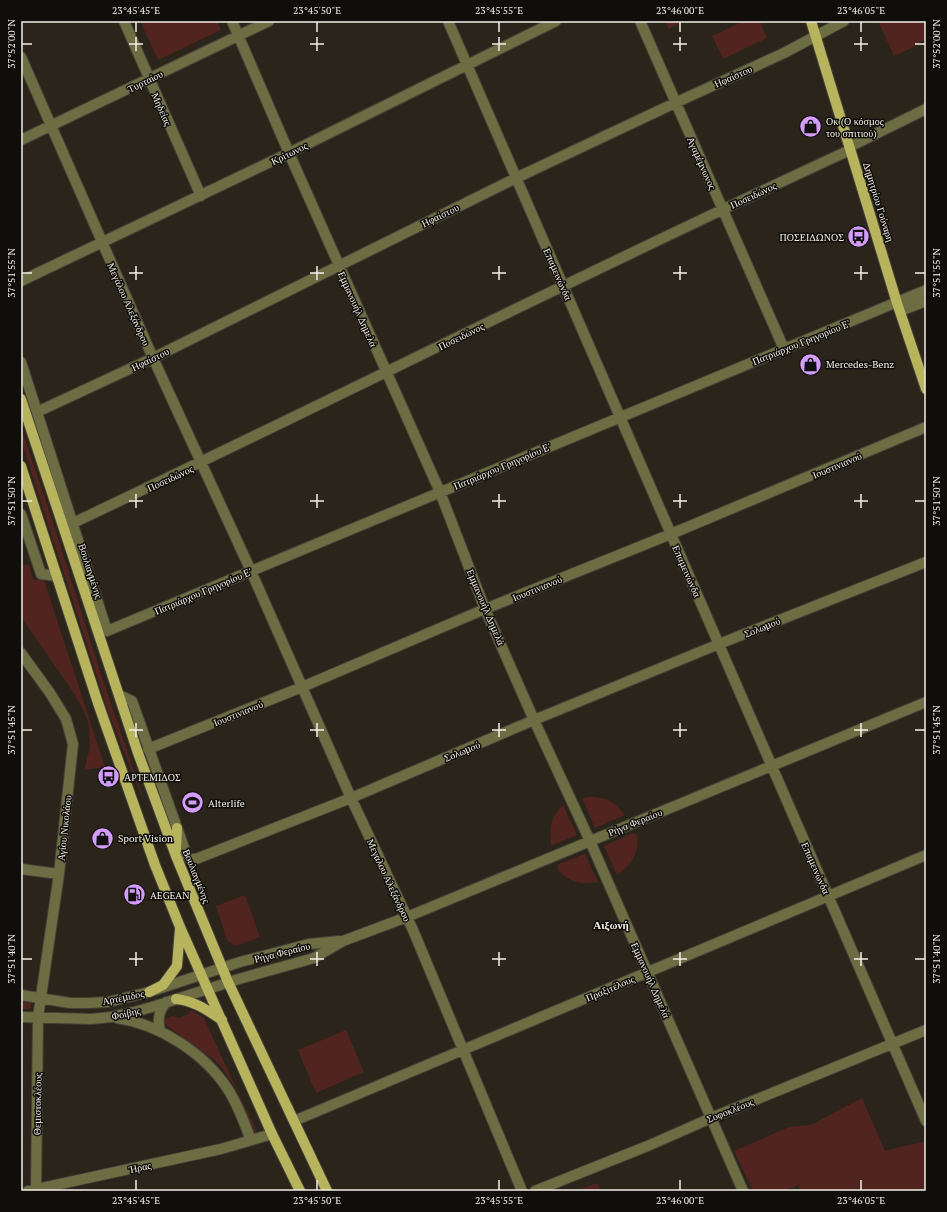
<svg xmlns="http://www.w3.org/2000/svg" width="947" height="1212" viewBox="0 0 947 1212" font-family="'PT Serif',serif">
<rect width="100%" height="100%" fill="#2a241b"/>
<path fill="#51241f" d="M140,21H217L221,30L158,60Z
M665,21H684L668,29Z
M744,21H760L767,38L723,59L712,36Z
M878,21H926V39L916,44L914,47L894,56Z
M21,427L50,513L101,674L143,797H142L109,714L21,440Z
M29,564L33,580H44L105,767L84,770L90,748L89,725L83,709L71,689L21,617V566Z
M589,797C607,797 614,801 625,815L595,828L582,798Z
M563,805L577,835L551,846C550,828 549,818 563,805Z
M633,833L637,835C640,852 631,866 617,875L604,846Z
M585,854L598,882C584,885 565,882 557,868L559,864Z
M245,895L260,937L235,946L227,940L216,906Z
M21,1002L31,1003V1007L30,1009H21Z
M191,1010L204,1018L241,1099L254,1125L257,1134L255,1135L245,1111L234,1086L222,1068L213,1059L166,1025L163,1017L166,1019L172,1016L180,1018L188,1014Z
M346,1030L364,1072L316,1093L298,1050Z
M862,1098L885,1151L926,1141V1191H801L798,1185L785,1191H753L734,1151L789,1127L811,1125Z
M597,1183L601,1191H576Z"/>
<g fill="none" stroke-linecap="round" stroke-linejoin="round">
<defs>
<path id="minor" d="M124,21L201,196
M232,21L289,153L440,492L485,609L534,720L590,841L743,1191
M448,21L926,1121
M640,21L784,349
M21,57L153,358L251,571L351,798L413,930L522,1191
M21,140L269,21
M849,147L926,109
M21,281L289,153L556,21
M900,311L926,301
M21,362L107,631L926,290
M37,412L153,358L516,178L675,103L784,53L844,21
M21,514L41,574L57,576
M73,523C333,400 589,270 850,150
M21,653L50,693L66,719L73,744L59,874L38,1017L36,1191
M119,695L132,701L187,856L190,859H196L351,798L534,720L719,644L926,562
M148,749L302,687L485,609L671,534L926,427
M21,869L59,874
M21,995L70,1003H88L108,1002L149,992L240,962L309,944L339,941
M21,1017L91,1019L111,1017L134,1012L152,1007L239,979L314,958L343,941L407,917L926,702
M117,1018C159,1024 204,1053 227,1088C238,1104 244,1123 251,1140
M160,1030C157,1019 159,1011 166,1002
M294,1121L926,855
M28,1191L221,1149L272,1134
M535,1191L650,1145L711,1118L926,1030"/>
<path id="major" d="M811,21L897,303L926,389
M21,399L138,753L176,856L228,982L327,1191
M21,466L98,703L155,865L180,927L272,1134L300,1191
M176,850L177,828
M149,992L163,985L177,966L180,929
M176,999C195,1001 207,1010 222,1020"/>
</defs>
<use href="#minor" stroke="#464138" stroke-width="12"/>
<use href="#major" stroke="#464138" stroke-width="12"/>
<use href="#minor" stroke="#6d6d44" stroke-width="10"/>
<use href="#major" stroke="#b7b45d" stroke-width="10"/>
</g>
<path fill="none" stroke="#f3f0e9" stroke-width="1.5" d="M136,22V32M317,22V32M499,22V32M680,22V32M861,22V32M136,37V51M317,37V51M499,37V51M680,37V51M861,37V51M22,44H32M129,44H143M310,44H324M492,44H506M673,44H687M854,44H868M915,44H925M136,266V280M317,266V280M499,266V280M680,266V280M861,266V280M22,273H32M129,273H143M310,273H324M492,273H506M673,273H687M854,273H868M915,273H925M136,494V508M317,494V508M499,494V508M680,494V508M861,494V508M22,501H32M129,501H143M310,501H324M492,501H506M673,501H687M854,501H868M915,501H925M136,723V737M317,723V737M499,723V737M680,723V737M861,723V737M22,730H32M129,730H143M310,730H324M492,730H506M673,730H687M854,730H868M915,730H925M136,952V966M317,952V966M499,952V966M680,952V966M861,952V966M22,959H32M129,959H143M310,959H324M492,959H506M673,959H687M854,959H868M915,959H925M136,1180V1190M317,1180V1190M499,1180V1190M680,1180V1190M861,1180V1190"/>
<defs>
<symbol id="shop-disc" viewBox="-11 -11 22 22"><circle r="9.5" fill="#d49cfc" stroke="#100e0a"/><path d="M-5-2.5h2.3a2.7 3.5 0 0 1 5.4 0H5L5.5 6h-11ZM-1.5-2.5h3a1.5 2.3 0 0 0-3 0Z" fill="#111"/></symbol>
<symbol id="bus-disc" viewBox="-11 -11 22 22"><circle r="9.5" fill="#d49cfc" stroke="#100e0a"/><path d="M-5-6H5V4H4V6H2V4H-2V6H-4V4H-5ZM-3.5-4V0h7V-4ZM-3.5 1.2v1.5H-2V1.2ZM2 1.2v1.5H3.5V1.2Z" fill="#111"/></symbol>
<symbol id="stadium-disc" viewBox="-11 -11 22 22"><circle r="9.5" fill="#d49cfc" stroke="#100e0a"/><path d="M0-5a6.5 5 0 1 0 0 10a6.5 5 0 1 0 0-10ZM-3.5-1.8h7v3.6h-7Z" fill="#111"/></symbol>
<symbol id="fuel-disc" viewBox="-11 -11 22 22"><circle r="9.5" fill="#d49cfc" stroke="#100e0a"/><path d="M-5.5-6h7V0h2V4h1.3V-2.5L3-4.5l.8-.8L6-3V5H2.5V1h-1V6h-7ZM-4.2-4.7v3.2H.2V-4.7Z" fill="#111"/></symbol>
</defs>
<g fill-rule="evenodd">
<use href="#shop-disc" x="798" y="114" width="25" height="25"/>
<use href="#bus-disc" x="846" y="224" width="25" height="25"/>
<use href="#shop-disc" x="798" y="352" width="25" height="25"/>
<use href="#bus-disc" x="96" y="764" width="25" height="25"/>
<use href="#stadium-disc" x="180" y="790" width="25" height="25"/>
<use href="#shop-disc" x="90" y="826" width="25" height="25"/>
<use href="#fuel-disc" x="122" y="882" width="25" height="25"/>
</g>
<g text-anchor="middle" stroke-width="3" stroke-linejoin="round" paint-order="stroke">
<g font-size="10" fill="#f3f0e9" stroke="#100e0a">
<text transform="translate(733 76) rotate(-24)" y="4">Ηφαίστου</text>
<text transform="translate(145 81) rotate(-26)" y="4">Τυρταίου</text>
<text transform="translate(162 109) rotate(66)" y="4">Μηδείας</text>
<text transform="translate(289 153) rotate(-26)" y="4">Κρίτωνος</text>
<text transform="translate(702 163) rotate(66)" y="4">Αγαμέμνωνος</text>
<text transform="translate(753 195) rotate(-25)" y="4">Ποσειδώνος</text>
<text transform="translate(879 202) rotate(73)" y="4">Δημητρίου Γούναρη</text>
<text transform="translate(440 215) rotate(-26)" y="4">Ηφαίστου</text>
<text transform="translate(558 274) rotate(66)" y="4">Επαμεινώνδα</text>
<text transform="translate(129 304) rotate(66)" y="4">Μεγάλου Αλεξάνδρου</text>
<text transform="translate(358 309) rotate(66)" y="4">Εμμανουήλ Δημελά</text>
<text transform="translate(461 336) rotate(-26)" y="4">Ποσειδώνος</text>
<text transform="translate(801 342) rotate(-22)" y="4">Πατριάρχου Γρηγορίου E'</text>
<text transform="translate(150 359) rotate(-26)" y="4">Ηφαίστου</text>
<text transform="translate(837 465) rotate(-23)" y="4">Ιουστινιανού</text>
<text transform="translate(502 466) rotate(-23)" y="4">Πατριάρχου Γρηγορίου E'</text>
<text transform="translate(170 478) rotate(-25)" y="4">Ποσειδώνος</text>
<text transform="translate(91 571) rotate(72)" y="4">Βουλιαγμένης</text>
<text transform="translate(687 571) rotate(66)" y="4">Επαμεινώνδα</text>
<text transform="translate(537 588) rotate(-22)" y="4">Ιουστινιανού</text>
<text transform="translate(203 591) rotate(-23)" y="4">Πατριάρχου Γρηγορίου E'</text>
<text transform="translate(486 607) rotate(67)" y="4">Εμμανουήλ Δημελά</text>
<text transform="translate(762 627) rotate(-22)" y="4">Σολωμού</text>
<text transform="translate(238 713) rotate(-22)" y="4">Ιουστινιανού</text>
<text transform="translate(462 751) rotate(-23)" y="4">Σολωμού</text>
<text transform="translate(635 822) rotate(-22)" y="4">Ρήγα Φεραίου</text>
<text transform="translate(64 828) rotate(-84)" y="4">Αγίου Νικολάου</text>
<text transform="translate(816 868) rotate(66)" y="4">Επαμεινώνδα</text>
<text transform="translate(197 876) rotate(68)" y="4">Βουλιαγμένης</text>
<text transform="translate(389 880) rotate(65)" y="4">Μεγαλου Αλεξάνδρου</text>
<text transform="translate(282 952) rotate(-14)" y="4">Ρήγα Φεραίου</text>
<text transform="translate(651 980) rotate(66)" y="4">Εμμανουήλ Δημελά</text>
<text transform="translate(610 988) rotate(-23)" y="4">Πραξιτέλους</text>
<text transform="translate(123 997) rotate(-11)" y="4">Αρτέμιδος</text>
<text transform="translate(126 1013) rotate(-12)" y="4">Φοίβης</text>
<text transform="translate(37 1104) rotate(-89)" y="4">Θεμιστοκλέους</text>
<text transform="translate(730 1110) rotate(-22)" y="4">Σοφοκλέους</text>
<text transform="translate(140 1167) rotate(-12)" y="4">Ήρας</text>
</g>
<g font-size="10" fill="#f3f0e9" stroke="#100e0a" text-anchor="start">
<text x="826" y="125">Οκ (Ο κόσμος<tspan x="826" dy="12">του σπιτιού)</tspan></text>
<text x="844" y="241" text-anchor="end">ΠΟΣΕΙΔΩΝΟΣ</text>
<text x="826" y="368">Mercedes-Benz</text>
<text x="124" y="781">ΑΡΤΕΜΙΔΟΣ</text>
<text x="208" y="807">Alterlife</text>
<text x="118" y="842">Sport Vision</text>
<text x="150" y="899">AEGEAN</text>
</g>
<g font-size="11" font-weight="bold" fill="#f3f0e9" stroke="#100e0a">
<text x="611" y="929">Αιξωνή</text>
</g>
</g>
<rect width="947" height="1212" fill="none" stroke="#100e0a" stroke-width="44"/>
<rect x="22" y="22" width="903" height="1168" fill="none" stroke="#f3f0e9" stroke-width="1.5"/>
<g font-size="10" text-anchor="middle" fill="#f3f0e9">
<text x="136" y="14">23°45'45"E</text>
<text x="317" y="14">23°45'50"E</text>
<text x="499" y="14">23°45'55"E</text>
<text x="680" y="14">23°46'00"E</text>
<text x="861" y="14">23°46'05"E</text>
<text transform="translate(11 44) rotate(-90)" y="4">37°52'00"N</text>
<text transform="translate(936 44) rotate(-90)" y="4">37°52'00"N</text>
<text transform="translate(11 273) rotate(-90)" y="4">37°51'55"N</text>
<text transform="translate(936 273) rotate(-90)" y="4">37°51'55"N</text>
<text transform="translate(11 501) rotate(-90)" y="4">37°51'50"N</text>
<text transform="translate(936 501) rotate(-90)" y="4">37°51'50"N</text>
<text transform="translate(11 730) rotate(-90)" y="4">37°51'45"N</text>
<text transform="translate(936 730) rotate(-90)" y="4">37°51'45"N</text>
<text transform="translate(11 959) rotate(-90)" y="4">37°51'40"N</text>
<text transform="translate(936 959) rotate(-90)" y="4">37°51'40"N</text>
<text x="136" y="1204">23°45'45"E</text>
<text x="317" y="1204">23°45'50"E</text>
<text x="499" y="1204">23°45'55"E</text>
<text x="680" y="1204">23°46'00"E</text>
<text x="861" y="1204">23°46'05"E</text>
</g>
</svg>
